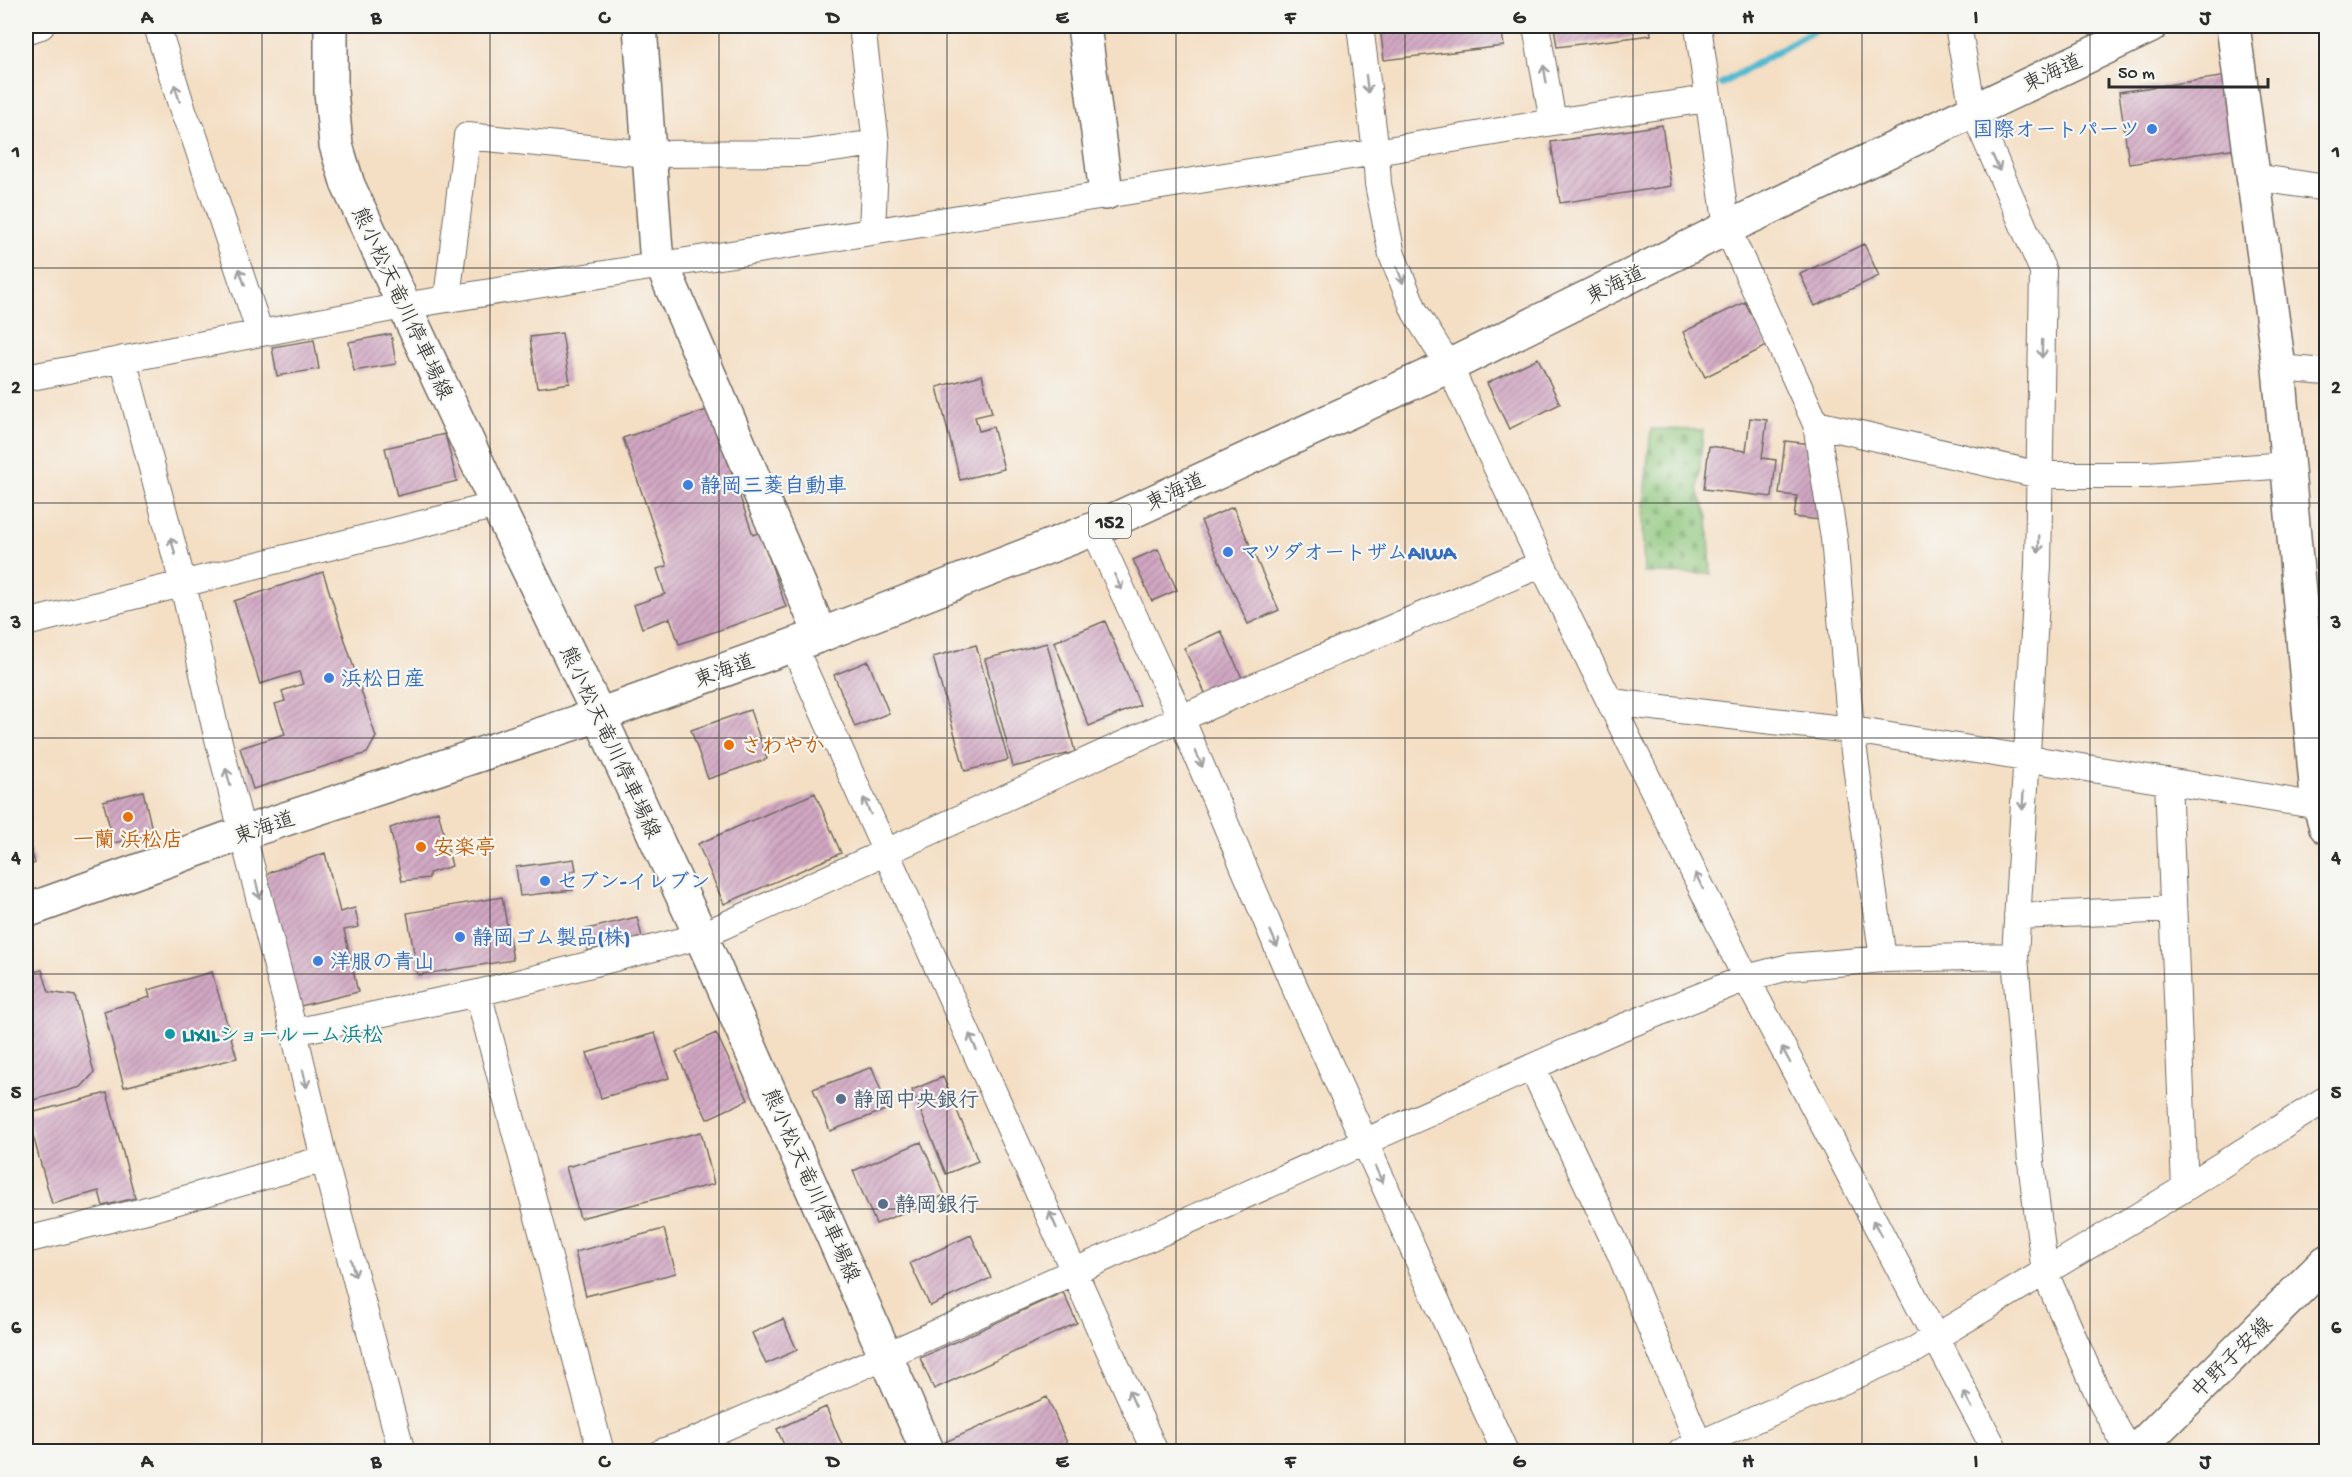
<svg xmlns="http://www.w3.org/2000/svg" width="2352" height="1477" viewBox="0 0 2352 1477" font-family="'Gochi Hand','Klee One',sans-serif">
<defs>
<pattern id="cemetery-stones" width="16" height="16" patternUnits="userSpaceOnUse" patternTransform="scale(1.5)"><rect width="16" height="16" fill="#8dc67a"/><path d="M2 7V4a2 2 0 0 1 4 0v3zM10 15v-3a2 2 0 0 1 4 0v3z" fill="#73a164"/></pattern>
<pattern id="building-hatch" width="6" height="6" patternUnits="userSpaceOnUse" patternTransform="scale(1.5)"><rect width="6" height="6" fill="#d1a7c3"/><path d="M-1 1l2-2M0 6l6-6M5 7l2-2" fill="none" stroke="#aa889f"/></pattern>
</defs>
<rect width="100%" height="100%" fill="#f6f6f2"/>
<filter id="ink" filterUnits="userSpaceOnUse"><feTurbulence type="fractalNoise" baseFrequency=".0167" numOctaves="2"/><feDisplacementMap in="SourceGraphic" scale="12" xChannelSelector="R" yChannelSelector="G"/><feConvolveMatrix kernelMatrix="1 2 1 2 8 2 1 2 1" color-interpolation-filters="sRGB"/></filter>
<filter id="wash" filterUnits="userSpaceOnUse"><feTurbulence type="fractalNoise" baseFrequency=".008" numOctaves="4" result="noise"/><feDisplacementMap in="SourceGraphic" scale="24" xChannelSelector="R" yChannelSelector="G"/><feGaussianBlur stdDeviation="1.35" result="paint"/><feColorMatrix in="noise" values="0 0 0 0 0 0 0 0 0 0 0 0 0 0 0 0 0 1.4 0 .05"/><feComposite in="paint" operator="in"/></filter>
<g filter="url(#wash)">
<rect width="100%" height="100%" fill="#f4dfc5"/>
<path fill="url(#cemetery-stones)" stroke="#5c7852" stroke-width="1.5" d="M1651,429L1703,430L1698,490L1708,517L1711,574L1644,573L1642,516Z"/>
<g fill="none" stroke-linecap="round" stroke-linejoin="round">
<path stroke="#51b9cf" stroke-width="7" d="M1721,84L1822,26"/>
</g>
<g id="blocks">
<path fill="url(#building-hatch)" d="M1380,26H1501L1504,46L1384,60Z
M1554,26H1650L1651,35L1557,47Z
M2227,76L2237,148L2129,164L2119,92Z
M1662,125L1671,186L1560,203L1551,142Z
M1864,244L1879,276L1815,306L1800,274Z
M1745,302L1767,346L1705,377L1683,332Z
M562,333L570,383L537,388L530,337Z
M391,334L396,364L354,371L349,342Z
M314,340L319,369L277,376L272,347Z
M1538,358L1560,404L1509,429L1487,383Z
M982,375L992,413L975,417L979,431L993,427L1004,469L960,480L937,387Z
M710,409L753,535L760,532L786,607L679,644L670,618L642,628L634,605L665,594L657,569L667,566L623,438Z
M1750,418L1767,420L1762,458L1776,460L1772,497L1704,489L1709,446L1746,451Z
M445,434L457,481L397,496L385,448Z
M1785,441L1812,444L1820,520L1794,517L1797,496L1779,494Z
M1233,507L1279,610L1248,624L1201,521Z
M1158,549L1177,590L1152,601L1133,560Z
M323,572L376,737L367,753L253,789L240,748L285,734L275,704L285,701L282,691L303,684L299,672L260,684L234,601Z
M1105,621L1140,705L1089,726L1054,642Z
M1221,631L1242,678L1206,695L1184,648Z
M1047,643L1075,752L1013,767L985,659Z
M976,645L1008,760L965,771L933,657Z
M868,661L889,713L855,727L834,675Z
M750,710L767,759L708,779L691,730Z
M143,791L153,834L114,843L103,801Z
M815,793L841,853L724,904L698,844Z
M438,811L452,866L429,873V878L402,881L390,828Z
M26,836L35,863L26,867Z
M325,853L340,912L355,908L359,927L344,930L358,992L296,1007L265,874Z
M574,859L576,870L571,871L573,890L520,896L516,867Z
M502,897L513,960L418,975L407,913Z
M637,917L642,937L588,951L583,930Z
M42,970L49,992L75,996L94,1073L81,1087L26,1102V974Z
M212,972L237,1058L124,1087L104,1011L150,997L148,990Z
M655,1033L669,1078L601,1098L587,1053Z
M716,1033L748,1100L707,1119L676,1052Z
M872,1067L888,1109L830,1131L813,1089Z
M943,1077L978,1161L946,1174L912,1090Z
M107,1093L135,1198L103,1206L99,1191L52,1204L27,1114Z
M701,1132L714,1184L580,1218L566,1167Z
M921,1142L945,1195L876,1224L853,1171Z
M664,1229L676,1273L586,1296L575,1252Z
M971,1235L991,1278L930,1306L910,1263Z
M1063,1292L1077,1323L934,1389L920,1358Z
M783,1319L797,1350L766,1364L752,1333Z
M1047,1397L1071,1452H950L945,1442Z
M826,1407L845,1452H787L777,1429Z"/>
</g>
</g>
<g filter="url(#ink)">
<use href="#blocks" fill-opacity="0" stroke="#716a61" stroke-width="1.5"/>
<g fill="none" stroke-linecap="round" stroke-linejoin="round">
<defs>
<path id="street" d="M157,26L184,114L194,136L260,333
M862,26L876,143
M1360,26L1376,152L1378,184L1392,255L1415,312L1449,366L1542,564L1746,978L1996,1452
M1536,26L1553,122
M1698,26L1727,228L1816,424L2040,475H2147L2288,465
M1958,26L1973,110L2043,271L2038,566L2015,956L2031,1162L2045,1273L2103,1405L2130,1452
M26,31L41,26
M2254,177L2326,188
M447,298L467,136L648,154L805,153L876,143L872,230
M123,359L183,584L215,727L294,1032L324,1159L402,1452
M2279,368L2326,372
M26,378L403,306L1376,152L1553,122L1707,99
M1816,424L1834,538L1851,730L1883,959L2015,956
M1094,529L1181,718L1291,979L1505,1452
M26,623L497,505
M793,645L1155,1452
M1611,702L1859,731L2326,807
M2168,781L2185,1188
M2017,916L2173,909
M478,993L601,1452
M294,1032L478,993L701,936L1181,718L1542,564
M1532,1067L1620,1253L1702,1452
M26,1240L143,1211L324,1159
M662,1452L701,1438L1613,1031L1746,978L1789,967L1883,959
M1681,1452L1916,1349L2185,1188L2326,1099"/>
<path id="secondary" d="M331,26V91L336,145L348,185L497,505L599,715L701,936L928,1452
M640,26L656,251L821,635
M1084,26L1106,193
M2233,26L2279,368L2317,796L2326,827
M2135,1452L2326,1262"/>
<path id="highway" d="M26,911L243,833L599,715L821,635L1094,529L1449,366L1727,228L2151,26"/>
</defs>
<use href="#street" stroke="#716a61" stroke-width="28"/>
<use href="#secondary" stroke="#716a61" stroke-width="36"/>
<use href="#highway" stroke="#716a61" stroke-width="36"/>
<use href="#street" stroke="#fff" stroke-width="26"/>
<use href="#secondary" stroke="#fff" stroke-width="33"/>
<use href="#highway" stroke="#fff" stroke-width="33"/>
</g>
<defs><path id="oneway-shaft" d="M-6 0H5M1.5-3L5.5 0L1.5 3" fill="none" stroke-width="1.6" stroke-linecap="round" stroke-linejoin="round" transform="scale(1.5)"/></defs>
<g stroke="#a0a0a0">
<use href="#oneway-shaft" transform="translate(1545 74) rotate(-100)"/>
<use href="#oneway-shaft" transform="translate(1367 84) rotate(83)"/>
<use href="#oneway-shaft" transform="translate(177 93) rotate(-107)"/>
<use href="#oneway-shaft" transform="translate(1996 163) rotate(66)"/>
<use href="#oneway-shaft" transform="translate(1400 275) rotate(69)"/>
<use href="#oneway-shaft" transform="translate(242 277) rotate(-109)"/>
<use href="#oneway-shaft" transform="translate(2042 349) rotate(91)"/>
<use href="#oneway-shaft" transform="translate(2039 544) rotate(91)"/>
<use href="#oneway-shaft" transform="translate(173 546) rotate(-105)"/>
<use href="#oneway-shaft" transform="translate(1118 582) rotate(65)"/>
<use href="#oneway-shaft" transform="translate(1199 759) rotate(67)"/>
<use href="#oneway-shaft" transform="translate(228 777) rotate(-105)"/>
<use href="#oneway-shaft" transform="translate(2023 801) rotate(93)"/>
<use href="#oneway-shaft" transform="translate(867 806) rotate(-114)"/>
<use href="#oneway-shaft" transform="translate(1699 881) rotate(-116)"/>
<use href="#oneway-shaft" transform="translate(258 890) rotate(76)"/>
<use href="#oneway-shaft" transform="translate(1274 939) rotate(67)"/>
<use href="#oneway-shaft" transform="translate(973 1042) rotate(-114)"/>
<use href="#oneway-shaft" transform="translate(1786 1055) rotate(-118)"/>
<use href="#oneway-shaft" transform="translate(305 1079) rotate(77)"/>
<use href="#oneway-shaft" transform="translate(1379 1175) rotate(65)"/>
<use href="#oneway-shaft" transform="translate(1053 1220) rotate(-114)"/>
<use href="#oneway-shaft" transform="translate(1877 1228) rotate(-118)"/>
<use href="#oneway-shaft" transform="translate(353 1268) rotate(75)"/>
<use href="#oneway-shaft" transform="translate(1132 1398) rotate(-114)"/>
<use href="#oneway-shaft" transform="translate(1968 1400) rotate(-118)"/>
</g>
</g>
<path fill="none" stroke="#2b2b2b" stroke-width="1.5" stroke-opacity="0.55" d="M262,26V1452M490,26V1452M719,26V1452M947,26V1452M1176,26V1452M1405,26V1452M1633,26V1452M1862,26V1452M2090,26V1452M26,268H2326M26,503H2326M26,738H2326M26,974H2326M26,1209H2326"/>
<g fill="#3f7fe0" stroke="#f6f6f2" stroke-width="2">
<circle cx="2152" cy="129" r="6"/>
<circle cx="688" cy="485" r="6"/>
<circle cx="1228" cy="552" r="6"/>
<circle cx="329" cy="678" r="6"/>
<circle cx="545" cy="881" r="6"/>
<circle cx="460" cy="937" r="6"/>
<circle cx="318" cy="961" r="6"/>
</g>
<g fill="#e8710a" stroke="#f6f6f2" stroke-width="2">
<circle cx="729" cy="745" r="6"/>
<circle cx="128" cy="817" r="6"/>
<circle cx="421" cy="847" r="6"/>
</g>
<circle fill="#0f9aa8" stroke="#f6f6f2" stroke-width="2" cx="170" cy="1034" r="6"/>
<g fill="#5c6f8a" stroke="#f6f6f2" stroke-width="2">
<circle cx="841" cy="1099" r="6"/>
<circle cx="883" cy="1204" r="6"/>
</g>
<g text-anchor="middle" stroke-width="4.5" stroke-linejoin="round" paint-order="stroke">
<rect fill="#f6f6f2" stroke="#686867" stroke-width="1.5" x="1089" y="504" width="42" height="34" rx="4.5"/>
<g font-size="20" font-weight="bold" fill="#2b2b2b">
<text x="1110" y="528">152</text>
</g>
<g font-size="21" fill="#2b2b2b" stroke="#f6f6f2">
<text transform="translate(2052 72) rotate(-25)" y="7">東海道</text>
<text transform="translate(1615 284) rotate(-26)" y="7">東海道</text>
<text transform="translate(403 303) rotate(65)" y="7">熊小松天竜川停車場線</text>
<text transform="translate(1175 491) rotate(-25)" y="7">東海道</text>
<text transform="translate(724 670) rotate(-20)" y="7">東海道</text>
<text transform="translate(611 742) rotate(65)" y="7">熊小松天竜川停車場線</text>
<text transform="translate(264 827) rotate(-19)" y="7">東海道</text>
<text transform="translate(812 1185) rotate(66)" y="7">熊小松天竜川停車場線</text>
<text transform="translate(2231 1357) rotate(-45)" y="7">中野子安線</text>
</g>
<g font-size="21" font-weight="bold" fill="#366cbe" stroke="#f6f6f2" text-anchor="start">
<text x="2140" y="136" text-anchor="end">国際オートパーツ</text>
<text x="700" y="492">静岡三菱自動車</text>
<text x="1240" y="559">マツダオートザムAIWA</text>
<text x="341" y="685">浜松日産</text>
<text x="557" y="888">セブン-イレブン</text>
<text x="472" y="944">静岡ゴム製品(株)</text>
<text x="330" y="968">洋服の青山</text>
</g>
<g font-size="21" font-weight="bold" fill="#c56008" stroke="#f6f6f2" text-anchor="start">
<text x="741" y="752">さわやか</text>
<text x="128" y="846" text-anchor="middle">一蘭 浜松店</text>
<text x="433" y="854">安楽亭</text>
</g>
<g font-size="21" font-weight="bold" fill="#0d838f" stroke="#f6f6f2" text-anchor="start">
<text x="182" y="1041">LIXILショールーム浜松</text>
</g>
<g font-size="21" font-weight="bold" fill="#4e5e75" stroke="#f6f6f2" text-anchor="start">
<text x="853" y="1106">静岡中央銀行</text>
<text x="895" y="1211">静岡銀行</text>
</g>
</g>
<rect width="2352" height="1477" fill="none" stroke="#f6f6f2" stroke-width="66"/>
<path d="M2109 78v9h159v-9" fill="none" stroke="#2b2b2b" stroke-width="3"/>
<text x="2118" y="78" font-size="18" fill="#2b2b2b" stroke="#f6f6f2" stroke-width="4.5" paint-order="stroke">50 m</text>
<rect x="33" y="33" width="2286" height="1411" fill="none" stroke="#2b2b2b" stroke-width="2"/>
<g font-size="20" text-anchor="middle" font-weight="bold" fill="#2b2b2b">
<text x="147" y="23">A</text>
<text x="376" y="23">B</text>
<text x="604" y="23">C</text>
<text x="833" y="23">D</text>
<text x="1062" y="23">E</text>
<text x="1290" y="23">F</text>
<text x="1519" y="23">G</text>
<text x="1748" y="23">H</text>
<text x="1976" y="23">I</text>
<text x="2205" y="23">J</text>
<text x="16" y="157">1</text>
<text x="2336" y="157">1</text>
<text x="16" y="393">2</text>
<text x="2336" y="393">2</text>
<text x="16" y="628">3</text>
<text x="2336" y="628">3</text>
<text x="16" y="863">4</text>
<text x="2336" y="863">4</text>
<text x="16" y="1098">5</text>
<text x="2336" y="1098">5</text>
<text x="16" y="1333">6</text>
<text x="2336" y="1333">6</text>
<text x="147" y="1467">A</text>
<text x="376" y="1467">B</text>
<text x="604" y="1467">C</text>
<text x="833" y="1467">D</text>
<text x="1062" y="1467">E</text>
<text x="1290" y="1467">F</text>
<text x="1519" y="1467">G</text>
<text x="1748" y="1467">H</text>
<text x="1976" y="1467">I</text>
<text x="2205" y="1467">J</text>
</g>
</svg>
